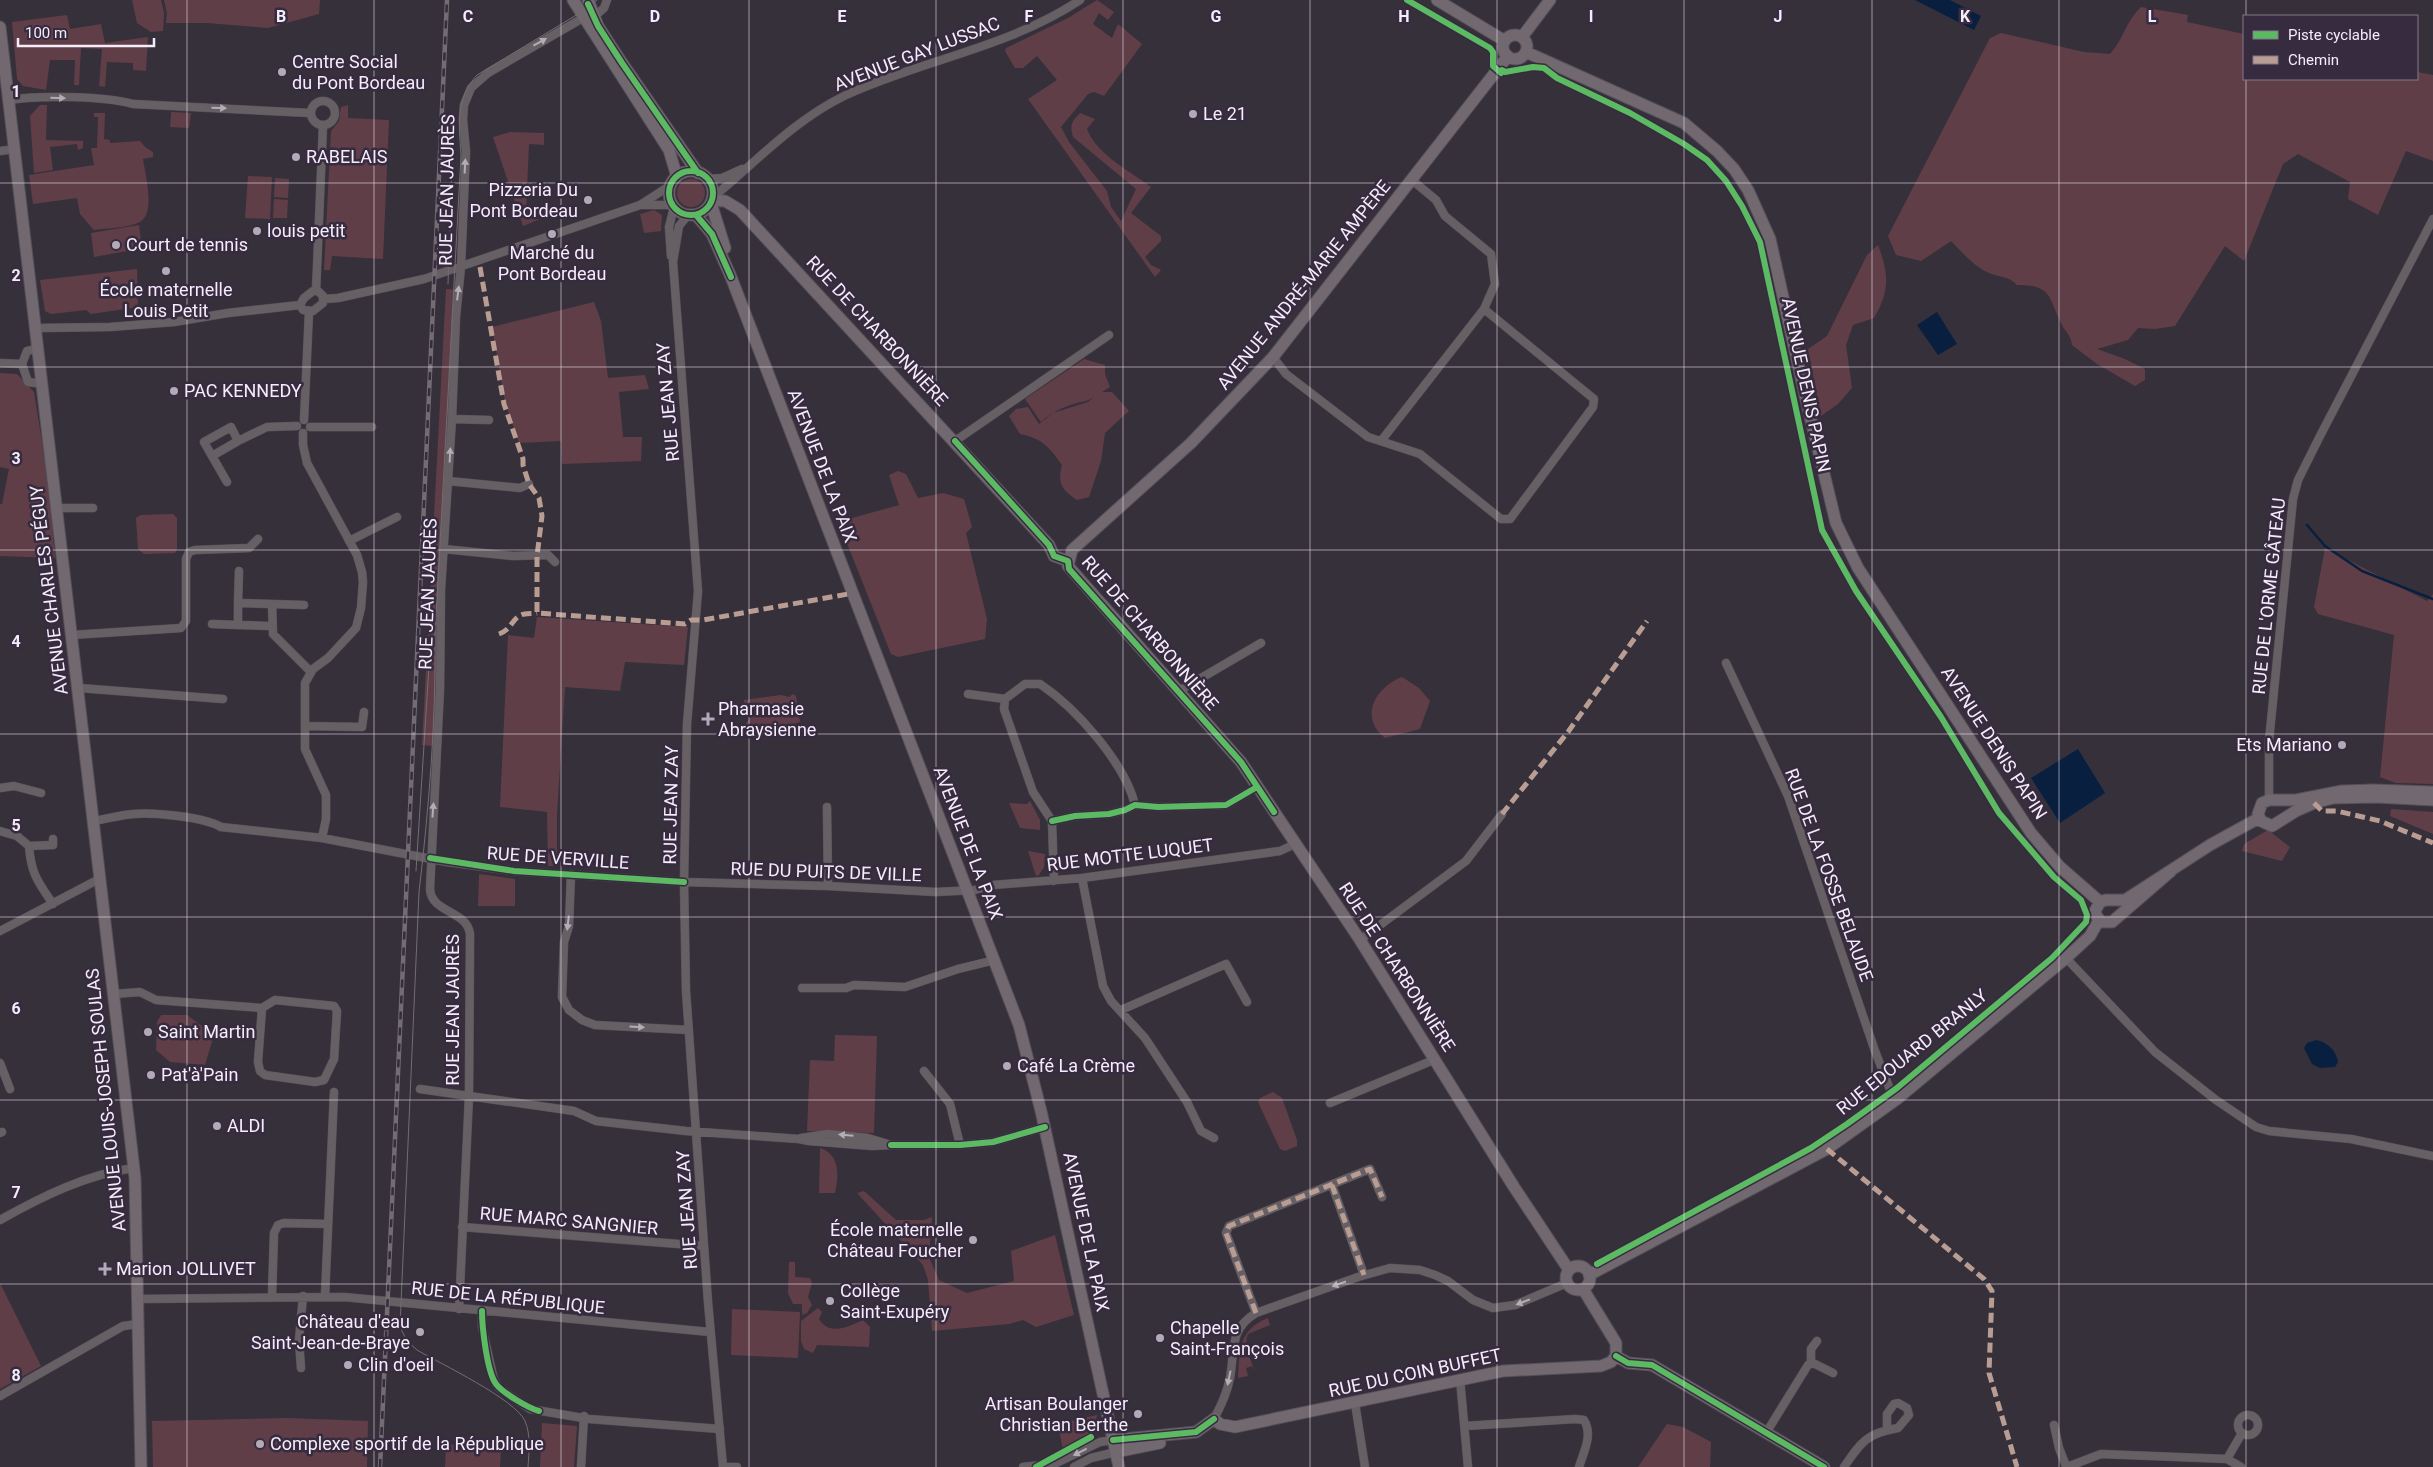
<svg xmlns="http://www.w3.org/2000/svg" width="2433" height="1467" viewBox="0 0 2433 1467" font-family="Roboto,sans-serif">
<rect width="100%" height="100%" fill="#36303b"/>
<path fill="#603e47" d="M132,0H161L164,13L163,31L151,32L137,23Z
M164,0H320L319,14L268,28L207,23H166L167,13Z
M1097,0L1114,12L1108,20L1099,13L1093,24L1112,38L1118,24L1142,44L1104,96L1094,92L1088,94L1061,127L1069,142L1107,191L1111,207L1121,221L1136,189L1073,137C1070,125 1071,122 1080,113L1095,119L1087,129C1097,155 1130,171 1151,187L1131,213L1161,236V241L1145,257L1151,265L1161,270L1155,277L1028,99L1057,80L1037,56L1023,68H1015L1005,51L1006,48L1068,18Z
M2141,7L2188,15L2187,22L2244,34V79H2417V72L2433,75V161L2406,151L2378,215L2348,199L2350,182L2298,154L2283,164L2244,261L2225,246L2175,326L2155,329L2138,328L2128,340L2097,349L2125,359L2145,369V380L2135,386L2097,364L2072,345C2071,335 2066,333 2062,325C2048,298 2053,285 2017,285C2008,276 2003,278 1992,274C1976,269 1962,252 1951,241L1921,261L1896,255L1888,236L1990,38L2001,33L2084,52L2110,54C2123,40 2126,21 2141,7Z
M67,15L70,29L101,24L105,43L148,37L146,71L133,70V63L107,62L105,87L99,86L102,49L81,48L79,85H74L75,60H50L46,90L23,86L17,79L12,22Z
M40,105H47L46,140L83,141V148L78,150L77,144L50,147L53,170L34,173L30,116Z
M348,105V118L389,120L383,259L332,256L330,270H324L331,131L339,121L341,107Z
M171,112L191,113L189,128L170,127Z
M94,113H105L104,139L110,140V143L140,141L145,147L153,152V157L143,159C145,174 156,213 140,222C128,228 108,228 94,230L80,214L77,198L33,204L29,175L94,165L91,148H97L98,117H94Z
M510,132L544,133V145L529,144L526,212L538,214V220L523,226L493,137Z
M248,176L272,177L270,219L245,218Z
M275,178L289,179L288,198L274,197Z
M677 193a14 14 0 1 1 28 0a14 14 0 1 1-28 0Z
M274,199L288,200L287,218H273Z
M654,210L662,215L661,231L644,233L640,214Z
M139,225L141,241L138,249L94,257L91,233Z
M1878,245C1889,274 1890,291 1874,318L1853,325L1846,345L1852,388L1838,404L1821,416L1808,349L1827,336L1867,255Z
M137,269L138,307L91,314L86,310L51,314L45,311L40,280Z
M446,289L457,290L437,614V704L433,746L422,745Z
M594,302L601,321L608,378L645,375L649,389L619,392L623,437H642L641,461L562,464L561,441L519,443L505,402L492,327Z
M1084,359L1105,365V374L1110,387C1102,391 1093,400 1085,401C1068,405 1054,410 1041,422L1025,399Z
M0,373L17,374L34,392L48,480L55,558L0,556V504H2L9,469L0,467Z
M1101,392H1112L1129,411L1105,433L1101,461L1089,497L1077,500C1062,490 1057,484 1062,465C1050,448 1042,438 1020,434L1009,416L1016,409L1028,407L1039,424L1053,413L1088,402Z
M898,471L906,474L918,498L943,493L964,499L972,527L966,533L987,619L985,639L898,657L891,654L841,528L845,520L899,505L889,475Z
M173,514L177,518V549L175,553L144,554L138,549L136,518L140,515Z
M2325,548L2427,601L2433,594V784L2396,783L2380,777L2394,635L2318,614L2314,607Z
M537,617L688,627L684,665L625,662L620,691L565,687L557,815V866H548L547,812L500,807L508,635L534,638Z
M1402,677L1419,688L1430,701L1420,729L1385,738C1358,717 1376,687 1402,677Z
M793,694L796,696L800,722L787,726L745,730L743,726L749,720L750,712L743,707L744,700L781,695L789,697Z
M1030,801L1040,820V830L1020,828L1009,803L1027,804Z
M2391,809L2433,812V834L2390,816Z
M2268,830L2290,847L2282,861L2242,851L2244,844Z
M1028,851L1045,854L1044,867L1039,875L1036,876Z
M479,874L515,879V906H478Z
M161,1015H187L214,1035L205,1065L170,1062L156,1050L157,1022Z
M835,1035L877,1036L874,1133L807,1131L810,1060L834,1061Z
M1273,1092L1282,1098L1297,1140V1146L1285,1151L1280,1149L1258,1102L1260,1098Z
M820,1148C840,1154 839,1176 835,1193H819Z
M864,1191L896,1220H924L932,1217L929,1257L939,1280L967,1293L1014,1281L1011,1251L1055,1235L1074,1315L1036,1327L1023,1320L1009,1324L932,1331L928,1280L923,1265L857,1193Z
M789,1262H795V1277L810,1278L812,1283L808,1297L812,1305L807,1313L802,1315V1304H793L788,1293Z
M0,1283L41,1366L0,1389Z
M818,1308L822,1312L819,1319C830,1337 849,1326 863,1320L870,1327L869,1347L817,1345L813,1353L804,1349L801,1341V1321Z
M732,1309L800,1312L798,1358L731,1355Z
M1268,1318L1270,1325L1248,1334C1243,1345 1251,1360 1255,1372L1252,1366L1246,1368L1248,1376L1238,1378C1240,1350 1238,1330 1268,1318Z
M1097,1415C1095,1435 1079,1442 1063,1450L1058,1424Z
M288,1418L368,1421L367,1467H153L152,1421Z
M542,1423L577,1426L574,1467H540Z
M1667,1424L1683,1427L1711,1442L1710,1467H1638Z
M446,1444L501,1448L500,1467H445Z"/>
<path fill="#081f3f" d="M1915,0H1950L1981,16L1974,30Z
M1937,312L1957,344L1938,355L1917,325Z
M2078,749L2105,793L2060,823L2031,778Z
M2316,1040C2327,1042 2336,1050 2338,1062L2335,1067L2320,1068L2312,1064L2304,1048L2307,1043Z"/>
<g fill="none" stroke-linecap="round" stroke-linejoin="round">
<path stroke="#081f3f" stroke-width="2.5" d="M2307,525L2325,546L2362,571L2433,599"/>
<defs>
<path id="street" d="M594,17L604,8L607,0
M9,100C38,95 105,96 133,104L310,113
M311 113a12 12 0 1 1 24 0a12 12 0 1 1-24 0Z
M0,151L15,149
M708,179L722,178L742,169
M712,198C755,163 793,121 844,96C921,60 1008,48 1080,0
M640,205H673
M688,215L679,226L673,262L698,591L687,724L684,882L686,991L708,1302L723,1467
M671,256L669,227L674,207
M313,291H318L323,296V303L313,311L303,310L300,305L304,298Z
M316,291L323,125
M324,299L338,298L424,279L640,205L671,185
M37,328L110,327L174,322L228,313L300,305
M1273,357L1286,374L1368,437L1420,454L1501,519H1510L1593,407L1594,399L1484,309L1495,284L1491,254L1445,216L1436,200L1412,180
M0,363L22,364
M22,364L28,382L43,384
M22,364L27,351L39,348
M452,419L489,420
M304,420L309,312
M310,427H372
M303,433V445L307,463L357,555L362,572L363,582L361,608L356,628L328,658L313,669L305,683V749L326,795V819L322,838
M238,441L212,456L204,442L231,427L238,441L267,427L297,426
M955,441L1109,335
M1381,441L1484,309
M212,456L227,482
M448,481L520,488L529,484
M57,508H93
M349,541L397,517
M444,549L513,556L548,555L555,562
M238,603L239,571
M272,604L304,605
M212,624L238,625
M271,626L238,625V603L272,604L273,634L311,672
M72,635L181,628L186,621V559L189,552L195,550L249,548L258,539
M1726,663L1788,796L1875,1051L1891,1092L1897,1099
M79,688L223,699
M1179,691L1261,643
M968,694L1005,699
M305,726L362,727L364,712
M0,788L14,786L41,793
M2269,800V741L2293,499L2298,480L2320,436L2433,219
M827,807L828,886
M94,821C107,819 120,815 133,814C153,812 204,817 221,827L322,838L447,862L514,871L684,882L828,886L936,892L975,890L993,885L1082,878L1280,851L1295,844
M1052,821L1033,792L1004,709L1005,699L1025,684H1040C1076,708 1125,763 1135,805
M1052,821L1075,816L1109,814L1125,810L1135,805L1158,807L1226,805L1257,787
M1052,821L1054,881
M0,831L17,836L29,846C31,874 38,882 53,904
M29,846L53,845V839
M571,874L569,926L564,942L562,997L569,1010L582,1020L595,1025L689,1030
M1082,878L1103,986L1111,1001L1145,1038L1187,1102L1201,1131L1214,1138
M0,931L101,878
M1360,940L1466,861L1502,814
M2066,958L2155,1052L2216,1100L2256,1127L2269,1131L2351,1139L2433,1156
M802,988H846L854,985L905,987L958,969L995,960
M114,994L140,992L156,1000L262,1008L275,1000L334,1006L337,1011L334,1059L324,1080L315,1082L265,1075L260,1071L258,1062L262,1008
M1121,1010L1226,964L1247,1002
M0,1063L10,1089
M924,1071L950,1104L960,1145
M420,1089L574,1111L596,1121L686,1131L799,1139L809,1141L872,1146L891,1145
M1330,1103L1436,1059
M0,1133L2,1132
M801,1138L828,1134L868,1138L891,1145H960L993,1142L1045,1127
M1332,1185L1364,1275
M0,1220C41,1197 87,1174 134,1168
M462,1227L704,1246
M272,1296L274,1233L278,1225L284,1223L328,1224
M325,1296L334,1092
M138,1299L344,1297L710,1332
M459,1309L469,1096L470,934C467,910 431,913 430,889L440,689L441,589L452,419L456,316L461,267L466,151L463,120L464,105L471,88L488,73L588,15
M482,1311V1327L494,1380L499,1388L530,1409L589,1419L720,1429
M1256,1313L1226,1233L1229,1226L1370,1169L1382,1197
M1811,1364V1349L1817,1341
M301,1368L299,1340L303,1296
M1460,1379L1468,1467
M0,1396L123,1326L138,1324
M1355,1403L1365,1467
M2238 1425a10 10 0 1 1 20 0a10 10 0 1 1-20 0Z
M1214,1419C1221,1406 1227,1393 1230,1378C1235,1350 1229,1329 1256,1313L1358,1277L1390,1268L1420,1270L1435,1275L1448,1281L1473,1300L1493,1308L1515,1305L1567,1283
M2054,1425L2059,1448L2066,1466
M1465,1426L1575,1419L1584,1420C1593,1435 1584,1451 1579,1467
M1766,1433L1808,1365L1813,1363L1833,1373
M2227,1459L2242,1433
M581,1467L584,1416
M723,1467H737
M1023,1467L1050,1464
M1048,1467L1100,1442L1113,1440
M1074,1467L1091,1458L1116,1452
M1844,1467C1861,1442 1867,1433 1898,1428L1909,1415L1907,1408L1898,1403L1894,1404L1887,1414V1429
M2067,1467L2101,1454L2227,1459L2241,1467"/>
<path id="secondary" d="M573,0L669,150L677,177
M588,0L598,26L622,63L698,173
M1437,0L1505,41
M0,27L135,1178L141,1467
M1503 47a12 12 0 1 1 24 0a12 12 0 1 1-24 0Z
M1522,37L1550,0
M1526,52L1684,123L1717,151L1734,169L1748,190L1770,239L1804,391L1836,523L1858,568L2031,833L2060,867L2100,902
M1508,56L1273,357L1191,443L1072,550L1068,566L1241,762L1360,940L1514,1187L1569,1270
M669 193a22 22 0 1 1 44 0a22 22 0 1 1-44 0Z
M712,200L725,201L740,210L1049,545L1054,556L1068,561
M711,203L725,248
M696,215L712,234L731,277L1019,1025L1041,1111L1119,1467
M2433,792L2373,790L2342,791L2296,800H2269L2262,803L2258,814L2261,821L2272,826L2296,811L2314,803L2333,798L2376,797L2433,800
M2171,871L2112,922H2102L2097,917L2095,911L2100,902L2106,900H2125L2210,845L2259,818
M1566 1278a12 12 0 1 1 24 0a12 12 0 1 1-24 0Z
M1589,1275L1827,1149L1897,1099L2066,958L2090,936L2099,920
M1583,1289L1616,1343V1356
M1616,1356L1628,1363L1652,1365L1824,1467
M1113,1440L1196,1432L1214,1419L1220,1424L1235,1427L1503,1371L1601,1366L1611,1362L1616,1356
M1116,1452L1160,1443"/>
</defs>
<use href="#street" stroke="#544f59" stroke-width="9"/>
<use href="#secondary" stroke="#544f59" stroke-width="13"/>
<use href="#street" stroke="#666065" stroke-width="8"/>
<use href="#secondary" stroke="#726970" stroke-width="11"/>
<path stroke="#736d73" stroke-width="1" d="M448,284L453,132
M416,871L429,666
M528,1467C529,1452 531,1435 525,1421C515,1399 441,1364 417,1350L407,1341L400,1327L419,892C429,807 436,722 435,636L461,155C459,125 455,99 477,75L583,11L597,0"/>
<defs>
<path id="rail" d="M380,1467L447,0"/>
</defs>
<use href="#rail" stroke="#736d73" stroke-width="4.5"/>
<use href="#rail" stroke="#372b40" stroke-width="2.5" stroke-dasharray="8" stroke-linecap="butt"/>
<path stroke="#b99d93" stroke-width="5" stroke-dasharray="10 5" stroke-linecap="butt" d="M480,267L504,404L523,459V465L529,484L539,498L542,516L537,556V613L685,624L691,620H703L848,594
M499,634C512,629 511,620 521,615C525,613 532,614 537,613
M2314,803L2322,811H2337L2380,821L2433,843
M1502,814L1568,732L1647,621
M1827,1149L1984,1279L1992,1291L1989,1373L2017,1467
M1332,1185L1364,1275
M1256,1313L1226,1233L1229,1226L1370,1169L1382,1197"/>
<defs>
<path id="cycleway" d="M1407,0L1490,48L1493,52V66L1501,73L1502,70L1505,72L1533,67L1544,68L1557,78L1630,113L1684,144L1707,160L1726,181L1742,206L1760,242L1822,530L1856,591L1941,717L1999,813L2054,877L2081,900L2087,915L2086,922L2052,958L1897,1088L1847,1124L1811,1148L1597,1264
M588,4L598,26L622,63L698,173
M669 193a22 22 0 1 1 44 0a22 22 0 1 1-44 0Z
M696,215L712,234L731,277
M955,441L1049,545L1054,556L1068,561L1069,569L1241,762L1274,812
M1052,821L1075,816L1109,814L1125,810L1135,805L1158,807L1226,805L1257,787
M430,858L514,871L684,882
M891,1145H960L993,1142L1045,1127
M482,1311C482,1327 487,1372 496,1384C503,1393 528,1408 539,1411
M1616,1356L1628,1363L1652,1365L1824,1467
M1113,1440L1196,1432L1214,1419
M1036,1467L1091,1437"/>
</defs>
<use href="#cycleway" stroke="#372b40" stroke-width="9"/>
<use href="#cycleway" stroke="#5cba63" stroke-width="6"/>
</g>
<defs><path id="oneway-solid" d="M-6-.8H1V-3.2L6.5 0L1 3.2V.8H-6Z" transform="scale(1.25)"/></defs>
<g fill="#b4adb7">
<use href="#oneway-solid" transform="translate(540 42) rotate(-29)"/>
<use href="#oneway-solid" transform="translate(58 98) rotate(2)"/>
<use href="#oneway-solid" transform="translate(219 108) rotate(2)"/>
<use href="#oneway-solid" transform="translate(465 166) rotate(-87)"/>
<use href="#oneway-solid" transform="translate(458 293) rotate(-83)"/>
<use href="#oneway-solid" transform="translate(450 455) rotate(-87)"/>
<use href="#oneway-solid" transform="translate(433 810) rotate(-86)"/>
<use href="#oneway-solid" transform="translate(568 923) rotate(97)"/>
<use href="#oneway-solid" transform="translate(637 1027) rotate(3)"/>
<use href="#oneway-solid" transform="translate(846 1135) rotate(-175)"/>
<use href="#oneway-solid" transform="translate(1339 1284) rotate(160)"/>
<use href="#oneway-solid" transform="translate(1523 1302) rotate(159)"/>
<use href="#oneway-solid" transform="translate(1229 1378) rotate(102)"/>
<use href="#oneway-solid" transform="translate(1080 1452) rotate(153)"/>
</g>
<path fill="none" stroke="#f4ecfa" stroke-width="1" stroke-opacity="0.55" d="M187,0V1467M374,0V1467M561,0V1467M749,0V1467M936,0V1467M1123,0V1467M1310,0V1467M1497,0V1467M1684,0V1467M1872,0V1467M2059,0V1467M2246,0V16M2246,79V1467M0,183H2433M0,367H2433M0,550H2433M0,734H2433M0,917H2433M0,1100H2433M0,1284H2433"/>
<g fill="#b2aab7" stroke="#372b40" stroke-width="2">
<circle cx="282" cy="72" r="5"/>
<circle cx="1193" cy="114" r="5"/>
<circle cx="296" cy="157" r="5"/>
<circle cx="588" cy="200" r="5"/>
<circle cx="257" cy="231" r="5"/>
<circle cx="552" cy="234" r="5"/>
<circle cx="116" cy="245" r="5"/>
<circle cx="166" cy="271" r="5"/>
<circle cx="174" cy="391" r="5"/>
<path d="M705.5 711.5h5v5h5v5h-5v5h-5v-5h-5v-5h5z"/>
<circle cx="2342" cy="745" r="5"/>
<circle cx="148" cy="1032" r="5"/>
<circle cx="1007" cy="1066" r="5"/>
<circle cx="151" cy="1075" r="5"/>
<circle cx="217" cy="1126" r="5"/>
<circle cx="973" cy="1240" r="5"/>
<path d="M102.5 1261.5h5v5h5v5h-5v5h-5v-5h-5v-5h5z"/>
<circle cx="830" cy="1301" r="5"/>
<circle cx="420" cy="1332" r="5"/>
<circle cx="1160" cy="1338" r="5"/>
<circle cx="348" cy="1365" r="5"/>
<circle cx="1138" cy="1414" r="5"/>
<circle cx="260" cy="1444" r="5"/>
</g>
<g text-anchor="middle" stroke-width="5" stroke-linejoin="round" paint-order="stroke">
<g font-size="18" fill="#f4ecfa" stroke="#372b40">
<text transform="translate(917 54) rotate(-21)" y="6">AVENUE GAY LUSSAC</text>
<text transform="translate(447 190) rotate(-89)" y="6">RUE JEAN JAURÈS</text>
<text transform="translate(1304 285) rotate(-51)" y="6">AVENUE ANDRÉ-MARIE AMPÈRE</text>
<text transform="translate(877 331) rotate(47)" y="6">RUE DE CHARBONNIÈRE</text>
<text transform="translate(1806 385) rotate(78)" y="6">AVENUE DENIS PAPIN</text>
<text transform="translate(668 402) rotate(-95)" y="6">RUE JEAN ZAY</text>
<text transform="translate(822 466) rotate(69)" y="6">AVENUE DE LA PAIX</text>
<text transform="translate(49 590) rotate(-97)" y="6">AVENUE CHARLES PÉGUY</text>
<text transform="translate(428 594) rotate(-88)" y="6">RUE JEAN JAURÈS</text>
<text transform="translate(2269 596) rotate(-84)" y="6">RUE DE L'ORME GÂTEAU</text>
<text transform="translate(1150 633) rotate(49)" y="6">RUE DE CHARBONNIÈRE</text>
<text transform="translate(1994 743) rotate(57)" y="6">AVENUE DENIS PAPIN</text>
<text transform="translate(671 805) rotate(-89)" y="6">RUE JEAN ZAY</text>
<text transform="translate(968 843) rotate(69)" y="6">AVENUE DE LA PAIX</text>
<text transform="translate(1130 855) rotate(-7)" y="6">RUE MOTTE LUQUET</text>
<text transform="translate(558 858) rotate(4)" y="6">RUE DE VERVILLE</text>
<text transform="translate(826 872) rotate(2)" y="6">RUE DU PUITS DE VILLE</text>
<text transform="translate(1829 875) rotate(70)" y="6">RUE DE LA FOSSE BELAUDE</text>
<text transform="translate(1397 967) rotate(57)" y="6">RUE DE CHARBONNIÈRE</text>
<text transform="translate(453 1010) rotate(-90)" y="6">RUE JEAN JAURÈS</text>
<text transform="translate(1912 1052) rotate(-39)" y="6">RUE EDOUARD BRANLY</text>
<text transform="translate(106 1100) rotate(-96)" y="6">AVENUE LOUIS-JOSEPH SOULAS</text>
<text transform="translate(687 1210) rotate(-94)" y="6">RUE JEAN ZAY</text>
<text transform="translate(569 1221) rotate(5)" y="6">RUE MARC SANGNIER</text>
<text transform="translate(1086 1232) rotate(78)" y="6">AVENUE DE LA PAIX</text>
<text transform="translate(508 1298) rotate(6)" y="6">RUE DE LA RÉPUBLIQUE</text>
<text transform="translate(1415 1373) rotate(-12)" y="6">RUE DU COIN BUFFET</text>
</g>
<g font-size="18" fill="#f4ecfa" stroke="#372b40" text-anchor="start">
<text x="292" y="68">Centre Social<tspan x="292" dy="21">du Pont Bordeau</tspan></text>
<text x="1203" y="120">Le 21</text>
<text x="306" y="163">RABELAIS</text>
<text x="578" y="196" text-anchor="end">Pizzeria Du<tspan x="578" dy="21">Pont Bordeau</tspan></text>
<text x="267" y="237">louis petit</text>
<text x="126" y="251">Court de tennis</text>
<text x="552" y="259" text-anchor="middle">Marché du<tspan x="552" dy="21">Pont Bordeau</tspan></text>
<text x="166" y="296" text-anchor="middle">École maternelle<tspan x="166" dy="21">Louis Petit</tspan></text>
<text x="184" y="397">PAC KENNEDY</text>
<text x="718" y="715">Pharmasie<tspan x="718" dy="21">Abraysienne</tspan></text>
<text x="2332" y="751" text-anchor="end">Ets Mariano</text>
<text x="158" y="1038">Saint Martin</text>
<text x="1017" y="1072">Café La Crème</text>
<text x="161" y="1081">Pat'à'Pain</text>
<text x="227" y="1132">ALDI</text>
<text x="963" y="1236" text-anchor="end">École maternelle<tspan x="963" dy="21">Château Foucher</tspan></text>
<text x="116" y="1275">Marion JOLLIVET</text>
<text x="840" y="1297">Collège<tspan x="840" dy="21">Saint-Exupéry</tspan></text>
<text x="410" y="1328" text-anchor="end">Château d'eau<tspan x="410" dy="21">Saint-Jean-de-Braye</tspan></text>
<text x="1170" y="1334">Chapelle<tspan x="1170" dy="21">Saint-François</tspan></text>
<text x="358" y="1371">Clin d'oeil</text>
<text x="1128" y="1410" text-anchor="end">Artisan Boulanger<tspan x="1128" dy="21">Christian Berthe</tspan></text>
<text x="270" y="1450">Complexe sportif de la République</text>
</g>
</g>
<g font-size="16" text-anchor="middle" font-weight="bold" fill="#f4ecfa" stroke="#372b40" stroke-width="5" stroke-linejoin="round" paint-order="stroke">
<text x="281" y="22">B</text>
<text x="468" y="22">C</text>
<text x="655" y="22">D</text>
<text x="842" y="22">E</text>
<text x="1029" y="22">F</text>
<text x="1216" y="22">G</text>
<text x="1404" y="22">H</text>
<text x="1591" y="22">I</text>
<text x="1778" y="22">J</text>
<text x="1965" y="22">K</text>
<text x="2152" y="22">L</text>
<text x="16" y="97">1</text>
<text x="16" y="281">2</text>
<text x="16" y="464">3</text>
<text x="16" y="647">4</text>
<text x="16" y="831">5</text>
<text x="16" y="1014">6</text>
<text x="16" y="1198">7</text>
<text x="16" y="1381">8</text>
</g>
<rect x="2243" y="15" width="175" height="65" fill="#372b40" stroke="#83788a"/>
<rect x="2253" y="31" width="25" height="8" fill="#5cba63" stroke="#83788a"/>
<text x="2288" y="40" font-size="15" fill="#f4ecfa">Piste cyclable</text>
<rect x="2253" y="56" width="25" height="8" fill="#b99d93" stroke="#83788a"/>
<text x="2288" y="65" font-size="15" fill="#f4ecfa">Chemin</text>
<path d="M18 38v8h136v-8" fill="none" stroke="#f4ecfa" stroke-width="2.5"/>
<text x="25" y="38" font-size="15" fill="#f4ecfa" stroke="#372b40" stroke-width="4" paint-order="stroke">100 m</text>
</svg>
